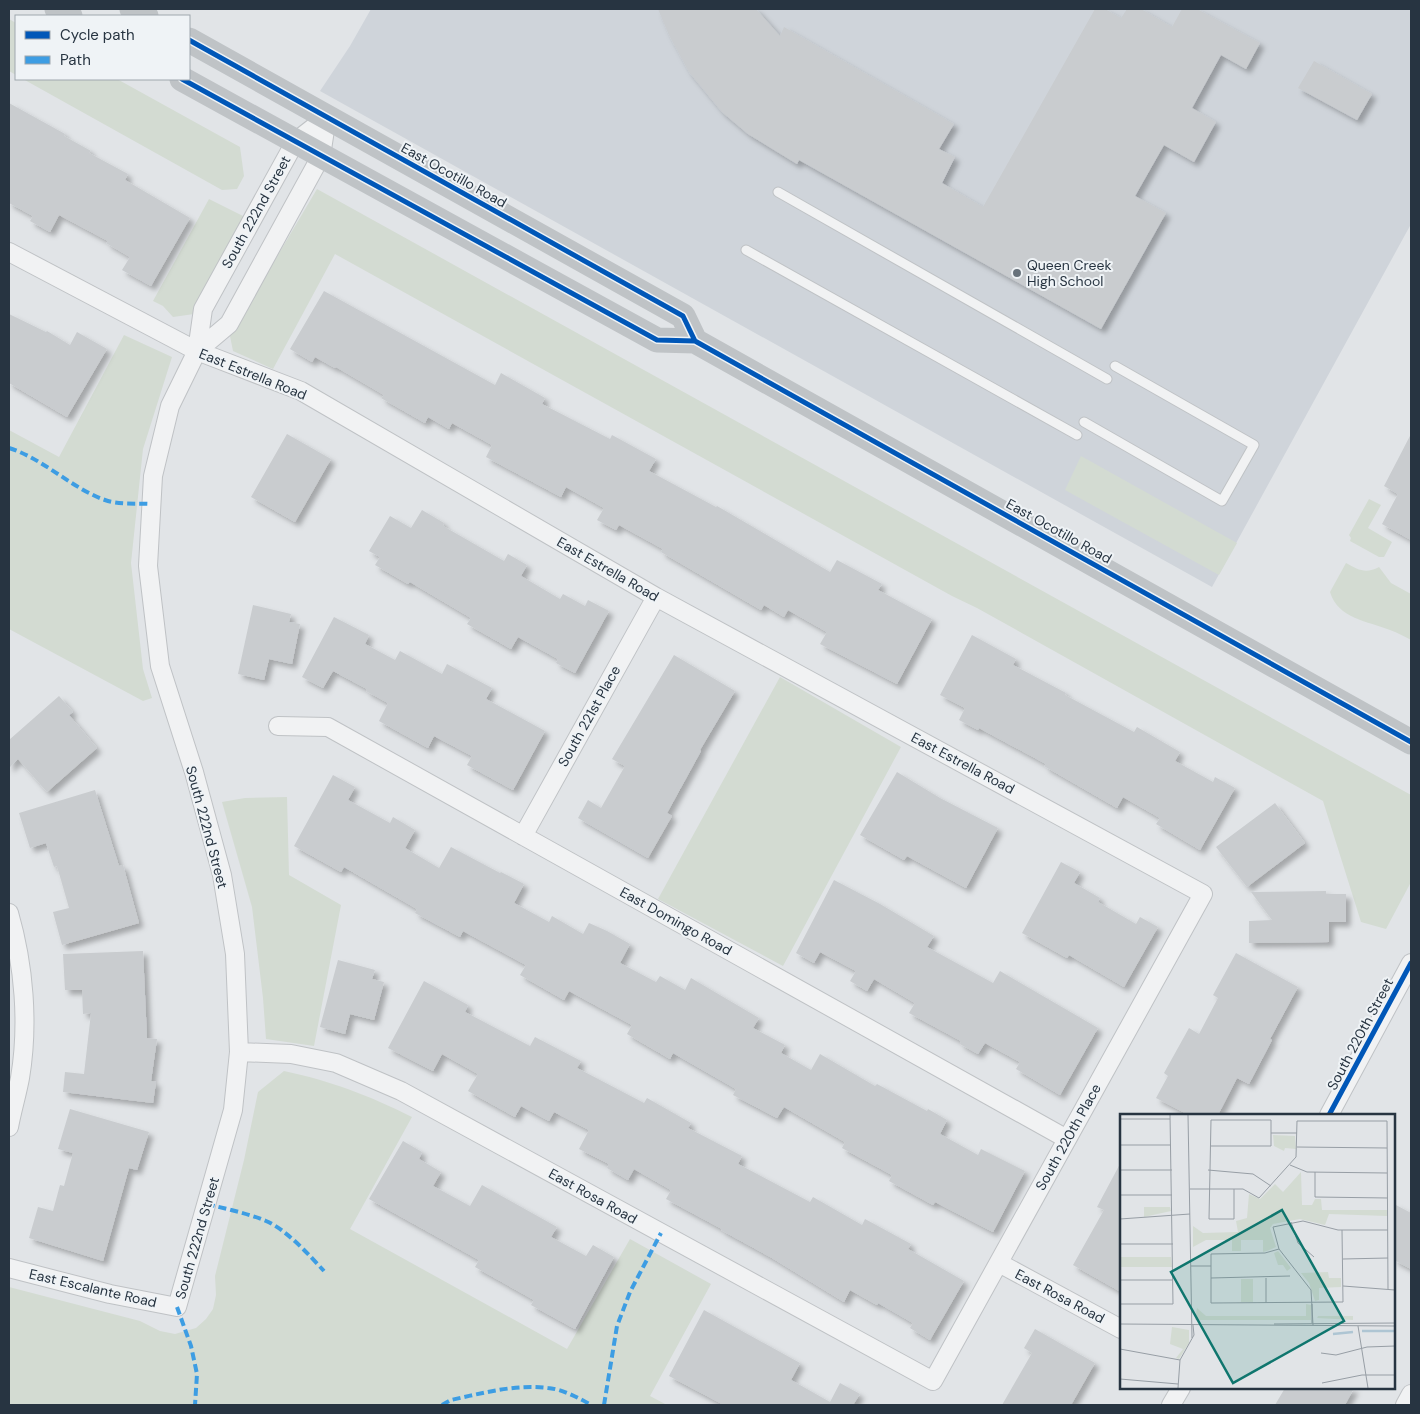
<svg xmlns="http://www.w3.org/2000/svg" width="1420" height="1414" viewBox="0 0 1420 1414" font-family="'DM Sans',sans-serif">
<defs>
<filter id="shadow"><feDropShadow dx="4.5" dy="4.5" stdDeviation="2.5" flood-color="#0004"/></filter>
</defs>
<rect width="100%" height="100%" fill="#e1e4e7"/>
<path fill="#cfd4da" d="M371,9H1411V224L1212,587L320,91L350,46Z"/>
<path fill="#d3dbd2" d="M9,19L16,23V75L9,71Z
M23,79H117L240,147L244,176L237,189L222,190Z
M317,189L1411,795V882L1386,929L1361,922L1323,801L977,608L952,596L335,254L273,369L233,351L230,336Z
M209,199L247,218L194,314L173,317L163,306L153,301Z
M124,335L172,357L143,449L131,563L143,669L152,698L143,701L9,629V430L59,457Z
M1081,456L1237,543L1219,575L1065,490Z
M1369,499L1381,505L1368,528L1392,542L1384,557H1379L1350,541L1351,538L1349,535Z
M1346,563C1358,570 1366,574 1379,567L1391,583L1411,594V640C1404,636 1398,633 1390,630C1368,621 1338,619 1330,592Z
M780,677L901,747L783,966L658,899Z
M287,797L289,875L341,905L314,1046L266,1039L263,998L252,907L222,802L245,798Z
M284,1071C331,1081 368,1095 412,1117L350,1229L567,1349L630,1239L711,1284L650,1396L667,1405H9V1287L140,1321L160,1331L175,1334L196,1328L206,1319L213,1309L216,1295L215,1276L244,1160L258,1092Z"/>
<path fill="#c9cccf" filter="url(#shadow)" d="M658,9H756L780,36L784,27L954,124L939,149L955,157L942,183L983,207L1095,9H1105L1121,18L1127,9H1141L1172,27L1182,9H1197L1260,43L1246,69L1221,55L1192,108L1216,122L1194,162L1164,145L1135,196L1166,213L1101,329L799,160L797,164L748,134L722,112L689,72L669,35Z
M1314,61L1372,94L1357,120L1298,88Z
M9,103L65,134L64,136L91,151L89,153L128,174L125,180L190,218L151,286L122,270L130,257L106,243L108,241L59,215L50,232L30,221L33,216L9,203Z
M324,291L495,385L501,373L545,398L542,404L610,439L612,435L656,459L649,471L716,507L717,506L830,572L837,560L882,584L878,590L932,619L897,684L820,644L827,632L788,610L784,617L764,605L761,610L661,552L663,549L619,525L616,530L597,520L604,508L566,487L561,497L486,457L492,445L452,423L449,429L428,417L425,423L381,398L384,395L336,367L335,368L315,357L312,362L290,349Z
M9,314L46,332L47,331L70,345L77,332L107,349L67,417L9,383Z
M287,434L331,459L295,522L251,497Z
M1411,434V540L1382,524L1398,494L1384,486Z
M422,510L444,523L443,526L504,561L508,554L527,565L521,576L560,599L563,594L585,606L588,600L609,611L575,673L556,663L558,659L518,637L511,649L467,624L471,618L410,582L408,584L375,565L380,557L369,551L390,516L411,528Z
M253,605L291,614L289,622L300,624L292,664L269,659L264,680L238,674Z
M334,617L369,635L365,644L395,660L400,651L442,674L447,664L492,688L486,699L545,731L513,790L467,765L472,756L434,736L428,748L379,721L388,703L366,691L367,689L333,671L323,688L302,677Z
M972,635L1016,659L1013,665L1066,693L1065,695L1134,732L1137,727L1180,752L1175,761L1213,782L1215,777L1235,788L1200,850L1156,824L1160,818L1123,797L1117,808L1044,766L1046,764L979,728L978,730L959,720L965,708L940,695Z
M674,655L735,691L700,750L701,751L667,813L672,816L648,858L578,818L588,800L601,808L625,766L612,759Z
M59,696L73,712L69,715L97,748L47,792L18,759L9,768V740Z
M897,772L940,798L998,828L966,888L907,856L904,860L860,835Z
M333,775L355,787L348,800L390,823L393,817L415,830L405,848L439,868L451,847L500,873L501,872L524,884L514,903L549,922L552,916L583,934L589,923L607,931L630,944L620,963L656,982L660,976L685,990L691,978L759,1018L753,1028L785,1045L781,1053L811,1070L820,1054L875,1086L877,1084L927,1111L928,1109L947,1120L940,1134L978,1155L981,1149L1025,1171L993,1232L935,1202L933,1205L889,1181L892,1175L842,1148L845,1142L784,1107L777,1118L733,1095L736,1089L673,1053L670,1059L627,1034L632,1025L569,991L564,1000L520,975L526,965L463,931L460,937L415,913L417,909L344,867L341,872L294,846Z
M95,790L119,866L123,865L139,923L62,945L53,912L69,908L57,866L54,867L46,843L30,848L19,813Z
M1275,803L1305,843L1247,887L1216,847Z
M1061,862L1080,872L1074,883L1100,898L1098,902L1136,924L1140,917L1158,927L1124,987L1069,955L1067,958L1022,933Z
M834,880L880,904L934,936L927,947L993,983L1000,971L1098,1028L1060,1095L1016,1069L1020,1062L985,1043L978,1054L960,1044L961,1041L909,1013L915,1003L874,979L867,991L850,981L856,971L820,952L814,963L796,953Z
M1326,891V894H1346V922H1329V942L1249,943V921L1272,920L1251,892Z
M143,951L147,1038L157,1039L151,1081L156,1082L153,1103L63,1092L65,1072L84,1074L91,1013L83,1014L82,990H65L63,954Z
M1236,953L1298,987L1270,1039L1272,1040L1249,1084L1237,1078L1218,1115H1189L1156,1098L1168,1076L1164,1073L1189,1028L1199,1034L1218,998L1213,995Z
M338,960L375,970L372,979L384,982L374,1020L350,1014L345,1034L320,1027Z
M424,981L468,1005L465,1012L530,1046L535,1037L581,1061L577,1068L644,1103L647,1098L691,1123L688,1128L742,1156L738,1164L810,1202L813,1197L862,1225L865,1219L911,1244L908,1249L964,1281L930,1340L910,1328L913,1323L878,1303L877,1305L850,1290L844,1302L772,1258L721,1230L722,1229L666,1199L671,1190L634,1169L628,1180L607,1168L609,1164L579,1149L589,1130L554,1112L549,1121L521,1106L515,1117L468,1091L478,1074L442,1054L433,1071L388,1048Z
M70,1109L149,1132L137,1170L129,1168L103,1261L29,1238L38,1207L53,1211L60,1185L64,1186L73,1153L58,1149Z
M403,1141L422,1152L419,1159L441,1172L433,1186L470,1206L482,1185L557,1227L551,1237L586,1256L593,1245L614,1257L575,1329L531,1305L534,1300L475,1267L479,1260L369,1199Z
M1121,1162V1292L1073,1265L1104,1210L1097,1207Z
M1394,1204L1411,1213V1269L1394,1260Z
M704,1310L800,1363L791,1380L830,1402L840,1383L860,1394L853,1405H724L669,1376Z
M1035,1329L1095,1363L1071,1405H1002L1032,1353L1024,1348Z
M1285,1388H1354L1345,1405H1275Z"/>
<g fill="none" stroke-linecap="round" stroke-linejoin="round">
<defs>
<path id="service" d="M778,192L1107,379
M746,250L1077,435
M1084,422L1222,501L1254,445L1115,366"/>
<path id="minor" d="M9,252L197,351L301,391L656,597L1203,894L933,1381L401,1091L336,1063L291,1054L239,1052
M197,351L229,324L321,156L327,117
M278,726L328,727L1067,1139
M523,836L656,597
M9,913C24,965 29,1024 20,1078C17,1094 12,1111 9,1127
M1329,1115L1411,963
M999,1263L1121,1329
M9,1268L110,1294L177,1307L233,1110L239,1052L235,954L222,875L194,772L160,666L148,566L153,476L170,406L197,351L203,309L295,142L327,117
M1171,1405L1181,1388
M1405,1405L1411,1394"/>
</defs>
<use href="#service" stroke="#bfc2c5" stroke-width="11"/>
<use href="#minor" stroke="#bfc2c5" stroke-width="20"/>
<use href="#service" stroke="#f1f2f3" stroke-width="9"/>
<use href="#minor" stroke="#f1f2f3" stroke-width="18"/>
<path stroke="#bfc3c6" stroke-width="25" d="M57,9L70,16
M132,9L146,16
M189,40L683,316L695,341
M182,79L657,340L695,341L1411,742"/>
<path stroke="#3d9de3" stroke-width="4" stroke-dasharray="8 4" stroke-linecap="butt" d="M9,448C44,459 71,488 105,500C118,505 137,503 151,504
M207,1204C226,1209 247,1213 266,1221C287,1230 309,1255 324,1271
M177,1307L191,1346L197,1374L195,1405
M442,1405L451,1400C483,1393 515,1384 548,1388C562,1389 579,1398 591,1405
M604,1405L617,1326L630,1292L661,1233"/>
<defs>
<path id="cycleway" d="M189,40L683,316L695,341
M182,79L657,340L695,341L1411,742
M1329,1115L1411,963"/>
</defs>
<use href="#cycleway" stroke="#eff3f6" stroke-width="8"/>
<use href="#cycleway" stroke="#0057b8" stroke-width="5"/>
</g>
<circle fill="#68727b" stroke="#eff3f6" stroke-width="2" cx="1017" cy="273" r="5"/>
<g text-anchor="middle" stroke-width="4" stroke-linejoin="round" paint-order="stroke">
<g font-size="14" fill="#273441" stroke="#eff3f6">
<text transform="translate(454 175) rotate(29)" y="5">East Ocotillo Road</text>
<text transform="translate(256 212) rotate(-61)" y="5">South 222nd Street</text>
<text transform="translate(253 374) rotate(22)" y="5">East Estrella Road</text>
<text transform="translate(1059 531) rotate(29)" y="5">East Ocotillo Road</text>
<text transform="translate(608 569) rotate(30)" y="5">East Estrella Road</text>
<text transform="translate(589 716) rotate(-61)" y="5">South 221st Place</text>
<text transform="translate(963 763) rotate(28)" y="5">East Estrella Road</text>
<text transform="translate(207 827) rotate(75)" y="5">South 222nd Street</text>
<text transform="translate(676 921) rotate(29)" y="5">East Domingo Road</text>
<text transform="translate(1360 1034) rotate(-62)" y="5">South 220th Street</text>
<text transform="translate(1068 1137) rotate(-61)" y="5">South 220th Place</text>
<text transform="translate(593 1196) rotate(29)" y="5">East Rosa Road</text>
<text transform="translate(197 1238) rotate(-74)" y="5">South 222nd Street</text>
<text transform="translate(93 1288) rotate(13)" y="5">East Escalante Road</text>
<text transform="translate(1060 1296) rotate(28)" y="5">East Rosa Road</text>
</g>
<g font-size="14" fill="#273441" stroke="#eff3f6" text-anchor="start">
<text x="1027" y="270">Queen Creek<tspan x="1027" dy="16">High School</tspan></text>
</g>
</g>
<g transform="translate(1120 1114)">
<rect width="275" height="275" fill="#e1e4e7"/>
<path d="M153,21L175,22L176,35L165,34L164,37L154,32ZM181,58L182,91H192L195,85H201L202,96H267V102L209,100L205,111L180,105L153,110L150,114L156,133L147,137L143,138V126H121V137H112V126H86L73,133V112L83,119L118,118L116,107L127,104L129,80L140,85L155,70L163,78ZM24,93H50L51,97L24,103ZM158,137L171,154L167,157L163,151H158L154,139ZM0,143H51L52,153H0ZM208,158L209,164H221V173L199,174V186L195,187L189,169L181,159ZM121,165H133V188H121ZM186,190L191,191V206H75L77,194L86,202H186ZM233,202V206L197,204L198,202ZM52,213L69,216V229L59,245L56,244L63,235L50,230Z" fill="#d3dbd2"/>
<path fill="none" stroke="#aec5d3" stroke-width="2.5" d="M242,217H275M213,220L233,218"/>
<path fill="none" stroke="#979ea5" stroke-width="1" d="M68,1L72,224M0,5H50M151,19H177M0,31H51M91,32H151V6H91L89,105H114V75M177,33L267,34M170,51L187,58L267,59M0,56H52M88,56L133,60L151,72M195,58V83L268,84M70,75H123L139,84L176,43L177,7H267L268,175M0,81H52M0,105L70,100M171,108L178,129L194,143M0,130H53M159,135L145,139L91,140V189L223,188L222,116M223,145L268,144M71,152H91M91,164L170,162M0,166H53M223,172L275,176M146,189V164M0,190H53L50,1M192,209V190M0,210L275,212M154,210L275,209M193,211L191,176L159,135L153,113L183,107L218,116H268M238,212L248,274M0,235L60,246M201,239L216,241L247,233L275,232M0,265L58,270M202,269L242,261H275M58,274L60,246L74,221L73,211"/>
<path fill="#0f766e" fill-opacity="0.15" stroke="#0f766e" stroke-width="2.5" d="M162,96L224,207L113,269L51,158Z"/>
<rect width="275" height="275" fill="none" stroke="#273441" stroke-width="2.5"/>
</g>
<rect width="1420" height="1414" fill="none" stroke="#273441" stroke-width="20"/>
<rect x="15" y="15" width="175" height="65" fill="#eff3f6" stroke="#9fa7ae"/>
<rect x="25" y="31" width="25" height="8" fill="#0057b8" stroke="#9fa7ae"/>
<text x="60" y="40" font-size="15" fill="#273441">Cycle path</text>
<rect x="25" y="56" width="25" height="8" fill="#3d9de3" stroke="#9fa7ae"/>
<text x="60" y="65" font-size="15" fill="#273441">Path</text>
</svg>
